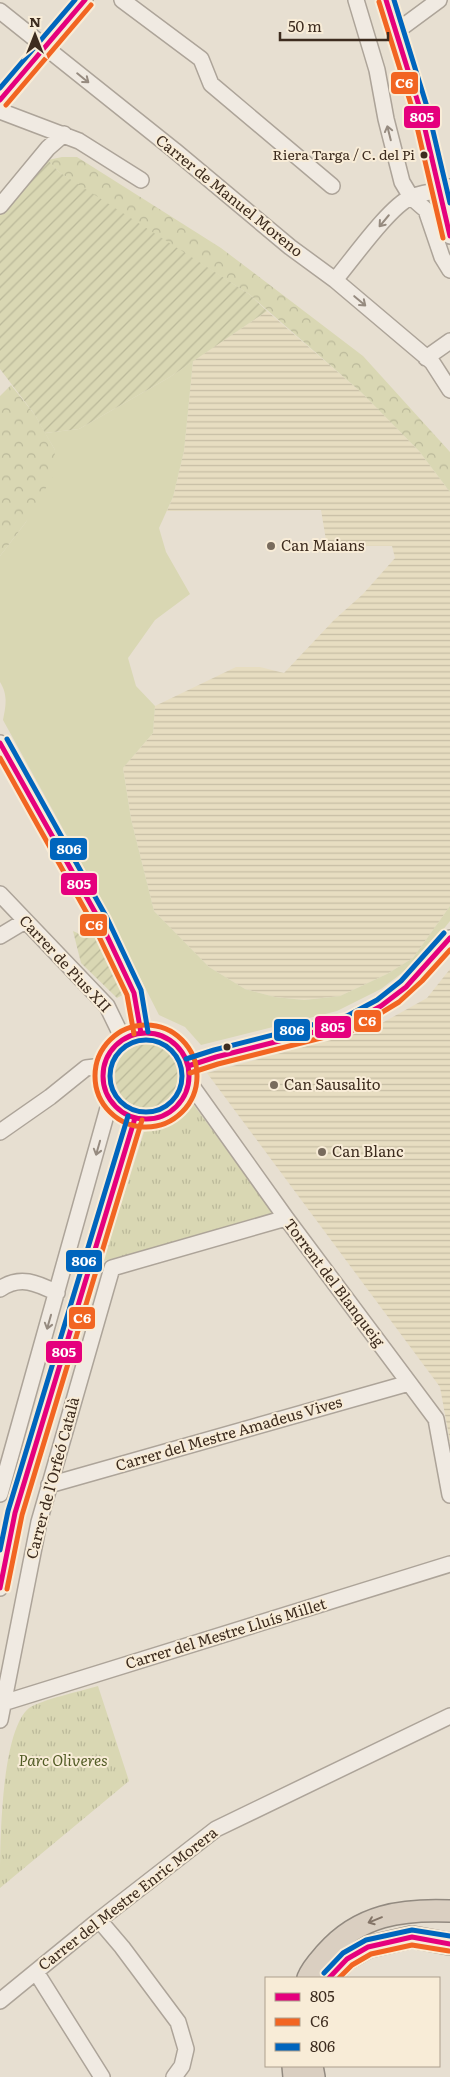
<svg xmlns="http://www.w3.org/2000/svg" width="450" height="2077" viewBox="0 0 450 2077" font-family="Literata,serif">
<defs>
<pattern id="farmland-rules" width="6" height="5" patternUnits="userSpaceOnUse" patternTransform="scale(1.25)"><rect width="6" height="5" fill="#e7ddc1"/><path d="M0 2.5h6" fill="none" stroke="#c7bea5"/></pattern>
<pattern id="forest-crowns" width="20" height="18" patternUnits="userSpaceOnUse" patternTransform="scale(1.25)"><rect width="20" height="18" fill="#d9d7b3"/><path d="M2 6a3 3 0 1 1 6 0M12 15a3 3 0 1 1 6 0" fill="none" stroke="#bbb99a"/></pattern>
<pattern id="park-tufts" width="24" height="20" patternUnits="userSpaceOnUse" patternTransform="scale(1.25)"><rect width="24" height="20" fill="#d9d7b3"/><path d="M3 7l-1-3M5 7V3M7 7l1-3M15 17l-1-3M17 17v-4M19 17l1-3" fill="none" stroke="#bbb99a"/></pattern>
<pattern id="garden-furrows" width="10" height="10" patternUnits="userSpaceOnUse" patternTransform="scale(1.25)"><rect width="10" height="10" fill="#d9d7b3"/><path d="M-1 1l2-2M0 10L10 0M9 11l2-2" fill="none" stroke="#bbb99a"/></pattern>
</defs>
<rect width="100%" height="100%" fill="#e7dfd1"/>
<path fill="url(#farmland-rules)" d="M267,311L362,393L419,451L450,492V906L413,958L387,974L340,996L304,1000L275,997L245,989L209,967L154,911L131,819L123,768L153,733L155,706L236,667H260L284,673L334,620L363,594L395,558L392,546H327L321,510L167,511L173,497L184,451L193,361Z
M450,969V1442L440,1387L207,1073L373,1028L427,998Z"/>
<path fill="#d9d7b3" d="M193,361L184,451L173,497L159,528L166,552L190,594L155,620L128,658L136,686L155,706L153,733L123,768L131,819L154,911L209,967L245,989L275,997L304,1000L340,996L387,974L413,958L450,906V921L419,960L381,989L337,1011L201,1045L185,1027L159,1015L78,856L3,720C6,705 8,695 0,682V556L26,522L55,450L45,433L79,429L170,377Z"/>
<path fill="url(#forest-crowns)" d="M62,157H77L221,248L363,356L450,452V492L419,451L362,393L249,294L100,200L59,172L48,160Z
M11,385L35,415L55,450L53,476L26,522L0,556V396Z"/>
<path fill="url(#park-tufts)" d="M191,1101L275,1216L103,1261L144,1132L172,1123L185,1115Z
M98,1686L129,1781L0,1888C0,1849 0,1732 29,1708C41,1700 81,1691 98,1686Z"/>
<path fill="url(#garden-furrows)" d="M48,160L59,172L249,294L267,311L170,377L79,429L45,433L35,415L0,369V212L31,174Z
M95,928L128,992L117,998L81,963L73,931L84,936Z
M115 1076a32 32 0 1 1 64 0a32 32 0 1 1-64 0Z"/>
<g fill="none" stroke-linecap="round" stroke-linejoin="round">
<defs>
<path id="minor" d="M122,0L201,59L211,84L332,186
M356,0L377,70L386,119L402,182L411,197L426,210L442,257L450,270
M386,0L421,112L450,236
M0,11L174,150L290,247L335,280L432,362L450,390
M397,31L439,0
M0,100L85,0
M0,111L79,141L141,180
M0,206L48,148L64,134
M335,280C352,260 389,207 411,197C423,192 437,192 449,187
M426,358L450,341
M0,743L100,921L134,993L141,1033
M0,894L107,1006L123,1039
M0,936L25,921
M103 1076a43 43 0 1 1 86 0a43 43 0 1 1-86 0Z
M188,1066L216,1057L350,1023C397,1001 418,977 450,938
M189,1082L286,1218L436,1419L450,1495
M0,1132L50,1097L86,1068L103,1066
M0,1289C20,1275 37,1283 57,1293
M49,1485L409,1383
M0,1494L110,1101
M0,1588L15,1513L124,1158L135,1118
M3,1703L450,1564
M0,1720L39,1522L112,1268L286,1218
M99,1920L122,1947L178,2022L186,2049L182,2066L174,2077
M36,1972L102,2077
M0,2001L99,1920L216,1829L450,1716"/>
<path id="highway" d="M308,1978C312,1968 319,1961 326,1953C359,1915 402,1909 450,1911
M329,1978L347,1959L368,1947L412,1937L450,1944
M293,2066L294,2077
M312,2066L314,2077"/>
</defs>
<use href="#minor" stroke="#ada499" stroke-width="18"/>
<use href="#highway" stroke="#928a80" stroke-width="24"/>
<use href="#minor" stroke="#f0eae2" stroke-width="15"/>
<use href="#highway" stroke="#dacfc1" stroke-width="21"/>
<defs>
<path id="bus-1" d="M386,0L421,112L450,236
M0,100L85,0
M0,743L100,921L134,993L141,1033
M103 1076a43 43 0 1 1 86 0a43 43 0 1 1-86 0Z
M188,1066L216,1057L350,1023L381,1006L406,987L450,938
M0,1588L15,1513L135,1118
M329,1978L347,1959L368,1947L412,1937L450,1944"/>
<path id="bus-2" d="M379,2L414,114L443,238
M6,105L91,5
M0,758L93,924L127,995L134,1034
M95 1076a51 51 0 1 1 102 0a51 51 0 1 1-102 0Z
M190,1073L218,1064L353,1030L399,1002L422,981L450,950
M7,1589L22,1515L142,1120
M339,1978L352,1965L371,1954L412,1945L449,1951"/>
<path id="bus-3" d="M394,0L428,110L450,203
M0,88L75,0
M7,739L107,918L141,990L148,1032
M110 1076a36 36 0 1 1 72 0a36 36 0 1 1-72 0Z
M186,1059L214,1050L347,1016L377,1000L401,981L444,933
M0,1550L8,1511L128,1116
M324,1973L343,1953L366,1940L412,1930L450,1936"/>
</defs>
<use href="#bus-1" stroke="#f8ecd7" stroke-width="9"/>
<use href="#bus-2" stroke="#f8ecd7" stroke-width="9"/>
<use href="#bus-3" stroke="#f8ecd7" stroke-width="9"/>
<use href="#bus-1" stroke="#e5007d" stroke-width="5"/>
<use href="#bus-2" stroke="#f26522" stroke-width="5"/>
<use href="#bus-3" stroke="#0065bd" stroke-width="5"/>
</g>
<defs><path id="oneway-shaft" d="M-6 0H5M1.5-3L5.5 0L1.5 3" fill="none" stroke-width="1.6" stroke-linecap="round" stroke-linejoin="round" transform="scale(1.25)"/></defs>
<g stroke="#968b80">
<use href="#oneway-shaft" transform="translate(83 78) rotate(39)"/>
<use href="#oneway-shaft" transform="translate(389 133) rotate(-104)"/>
<use href="#oneway-shaft" transform="translate(384 221) rotate(130)"/>
<use href="#oneway-shaft" transform="translate(360 301) rotate(40)"/>
<use href="#oneway-shaft" transform="translate(98 1148) rotate(106)"/>
<use href="#oneway-shaft" transform="translate(49 1322) rotate(106)"/>
</g>
<use stroke="#847568" href="#oneway-shaft" transform="translate(375 1920) rotate(158)"/>
<g fill="#3d2c1f" stroke="#f8ecd7" stroke-width="2">
<circle cx="424" cy="155" r="4.5"/>
<circle cx="227" cy="1047" r="4.5"/>
</g>
<g fill="#786b5d" stroke="#f8ecd7" stroke-width="2">
<circle cx="271" cy="546" r="5"/>
<circle cx="274" cy="1085" r="5"/>
<circle cx="322" cy="1152" r="5"/>
</g>
<g text-anchor="middle" stroke-width="4" stroke-linejoin="round" paint-order="stroke">
<g font-size="14" fill="#3d2c1f" stroke="#f8ecd7" text-anchor="end">
<text x="415" y="160">Riera Targa / C. del Pi</text>
</g>
<g font-size="15" fill="#3d2c1f" stroke="#f8ecd7">
<text transform="translate(229 196) rotate(39)" y="5">Carrer de Manuel Moreno</text>
<text transform="translate(65 964) rotate(47)" y="5">Carrer de Pius XII</text>
<text transform="translate(334 1283) rotate(53)" y="5">Torrent del Blanqueig</text>
<text transform="translate(229 1434) rotate(-16)" y="5">Carrer del Mestre Amadeus Vives</text>
<text transform="translate(53 1478) rotate(-75)" y="5">Carrer de l'Orfeó Català</text>
<text transform="translate(226 1634) rotate(-17)" y="5">Carrer del Mestre Lluís Millet</text>
<text transform="translate(128 1899) rotate(-38)" y="5">Carrer del Mestre Enric Morera</text>
</g>
<g font-size="15" fill="#3d2c1f" stroke="#f8ecd7" text-anchor="start">
<text x="281" y="551">Can Maians</text>
<text x="284" y="1090">Can Sausalito</text>
<text x="332" y="1157">Can Blanc</text>
</g>
<g font-size="15" font-style="italic" fill="#515b25" stroke="#f8ecd7">
<text x="63" y="1766">Parc Oliveres</text>
</g>
</g>
<g stroke="#f8ecd7" stroke-width="2">
<rect x="390" y="71" width="29" height="24" rx="5" fill="#f26522"/>
<rect x="403" y="105" width="38" height="24" rx="5" fill="#e5007d"/>
<rect x="49" y="837" width="39" height="24" rx="5" fill="#0065bd"/>
<rect x="60" y="872" width="38" height="24" rx="5" fill="#e5007d"/>
<rect x="79" y="913" width="29" height="24" rx="5" fill="#f26522"/>
<rect x="353" y="1009" width="29" height="24" rx="5" fill="#f26522"/>
<rect x="314" y="1015" width="38" height="24" rx="5" fill="#e5007d"/>
<rect x="273" y="1018" width="38" height="24" rx="5" fill="#0065bd"/>
<rect x="65" y="1249" width="38" height="24" rx="5" fill="#0065bd"/>
<rect x="68" y="1306" width="28" height="24" rx="5" fill="#f26522"/>
<rect x="45" y="1340" width="38" height="24" rx="5" fill="#e5007d"/>
</g>
<g font-size="14" text-anchor="middle" font-weight="bold" fill="#fff">
<text x="404" y="88">C6</text>
<text x="422" y="122">805</text>
<text x="69" y="854">806</text>
<text x="79" y="889">805</text>
<text x="94" y="930">C6</text>
<text x="367" y="1026">C6</text>
<text x="333" y="1032">805</text>
<text x="292" y="1035">806</text>
<text x="84" y="1266">806</text>
<text x="82" y="1323">C6</text>
<text x="64" y="1357">805</text>
</g>
<rect x="265" y="1977" width="175" height="90" fill="#f8ecd7" stroke="#ad9f8d"/>
<rect x="275" y="1993" width="25" height="8" fill="#e5007d" stroke="#ad9f8d"/>
<text x="310" y="2002" font-size="15" fill="#3d2c1f">805</text>
<rect x="275" y="2018" width="25" height="8" fill="#f26522" stroke="#ad9f8d"/>
<text x="310" y="2027" font-size="15" fill="#3d2c1f">C6</text>
<rect x="275" y="2043" width="25" height="8" fill="#0065bd" stroke="#ad9f8d"/>
<text x="310" y="2052" font-size="15" fill="#3d2c1f">806</text>
<g transform="translate(35 35)" stroke="#f8ecd7" stroke-width="4" paint-order="stroke">
<path d="M0-4L9 19L0 12L-9 19Z" fill="#3d2c1f"/>
<text y="-8" font-size="14" font-weight="bold" text-anchor="middle" fill="#3d2c1f">N</text>
</g>
<path d="M280 32v8h108v-8" fill="none" stroke="#3d2c1f" stroke-width="2.5"/>
<text x="288" y="32" font-size="15" fill="#3d2c1f" stroke="#f8ecd7" stroke-width="4" paint-order="stroke">50 m</text>
</svg>
